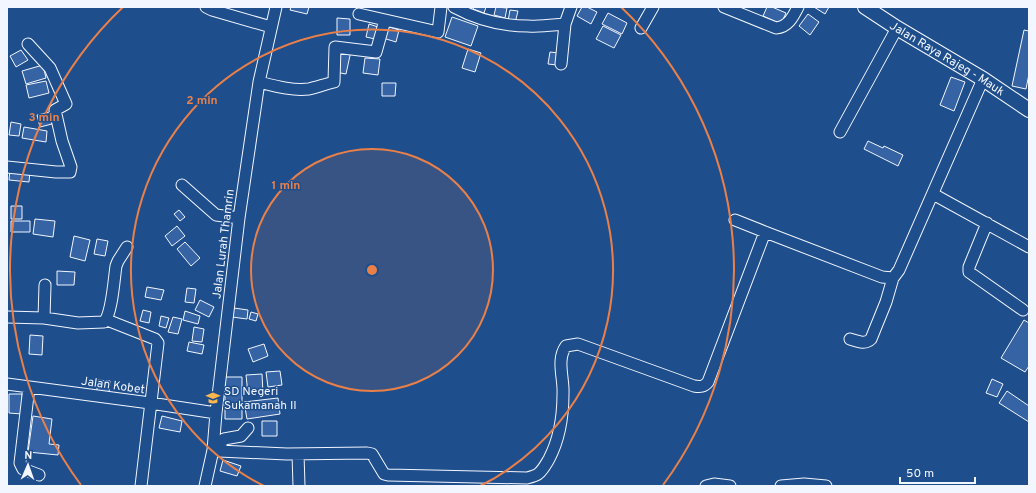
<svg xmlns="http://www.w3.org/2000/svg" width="1036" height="493" viewBox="0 0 1036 493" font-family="Overpass,sans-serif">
<rect width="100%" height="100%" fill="#1f4e8c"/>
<path fill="#3563a3" stroke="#f2f6ff" d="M291,7H309L307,14L290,10Z
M474,7H486L484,13L473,9Z
M496,7L507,8L505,18L494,15Z
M582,7H587L597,12L591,24L577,16Z
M767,7H772L786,13L781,24L763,16Z
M814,7H829L825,14Z
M510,10L518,11L515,23L508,21Z
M608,13L627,23L622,34L602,24Z
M808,14L819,22L810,35L799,26Z
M452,17L478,26L471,46L445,37Z
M337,18L350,19V35H337Z
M369,24L378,27L375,39L366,37Z
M386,26L399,30L396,42L383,38Z
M603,26L621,35L614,48L596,39Z
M1024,30L1029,31V74L1026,89L1012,86Z
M339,49L351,51L346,74L335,72Z
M468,49L481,53L475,72L462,68Z
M21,50L28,60L16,67L10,56Z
M550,52L559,53L557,65L548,64Z
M365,58L380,59L378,75L363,73Z
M43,65L46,78L26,84L22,71Z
M951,77L965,82L954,111L940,105Z
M46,81L49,93L29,98L26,85Z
M382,83H396L395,96H382Z
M50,112L52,124L40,127L37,115Z
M11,122L21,124L19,136L9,135Z
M24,127L47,131L46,142L22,138Z
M868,141L883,148L884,146L903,155L898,166L864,149Z
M10,169L30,171L29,182L9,180Z
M11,206H22V219H11Z
M179,210L185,217L180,221L174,214Z
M35,219L55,221L53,237L33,234Z
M11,221H30V232H11Z
M177,226L185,236L172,246L165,236Z
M74,236L90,240L85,261L70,257Z
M97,239L108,241L105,256L94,254Z
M185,242L200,258L191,266L177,249Z
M57,271L75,272L74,285H57Z
M147,287L164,290L161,300L145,297Z
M187,288L196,289L194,303L185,302Z
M200,300L214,307L209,317L195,310Z
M234,308L248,310L247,319L232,317Z
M143,310L151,312L149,323L140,321Z
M185,311L200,316L198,324L183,320Z
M251,312L258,314L256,321L249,319Z
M161,316L169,318L166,328L159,326Z
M173,317L182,319L178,334L168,332Z
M1024,320L1029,323V366L1025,372L1001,358Z
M194,327L204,329L202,342L192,341Z
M30,335L43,336L42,355L29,354Z
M189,342L204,345L202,354L187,351Z
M264,344L268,356L253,362L248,349Z
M280,371L282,385L268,387L266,372Z
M262,374L263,393L248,394L246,375Z
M225,377H242V419H225Z
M992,379L1003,384L997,397L986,393Z
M97,380L110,381L109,393H97Z
M1007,391L1029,406V422L999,403Z
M9,394H22V414L9,413Z
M278,398L280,414L247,419L244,402Z
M33,416L52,419L49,444L59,445L58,455L28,452Z
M162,416L182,421L180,432L159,428Z
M262,421H277V436H262Z
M223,460L241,466L237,476L220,471Z"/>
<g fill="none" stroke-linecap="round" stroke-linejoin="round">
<defs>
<path id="minor" d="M206,7L212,10L271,27
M454,7C476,19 503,26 528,26C540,27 553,25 565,24
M724,7L776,28C788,27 793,17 798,7
M359,14L438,32L441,7
M641,28L653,7
M561,64L565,24L571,7
M259,82C275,86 292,91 309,89C317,87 326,84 334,82L335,47L376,52L385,20
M840,132L897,28
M7,167L56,172H70L71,167L62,141L55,110L66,104L50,68L28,44
M182,185L216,215L239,218
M933,194L1029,247
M735,220L765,232L882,277L893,278L899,270L983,79
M987,223L969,267V272L1023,310
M7,317L44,318L45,285
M44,318L78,323L104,322C112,314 114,279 116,266L118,261L127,247
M107,320L155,339L158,343L141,486
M850,339C857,341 865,345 871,339L886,302L893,278
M7,384L150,403L216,413
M29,387L20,463L23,469L39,475
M213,450L219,451V447L224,439L241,436L248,428
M219,451L287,454L367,453L372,454L384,474L388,475L527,478C531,477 535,476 538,474C543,470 546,464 549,459C560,438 563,417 563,394C564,378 556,360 566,346L578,344L694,386C700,387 704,387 708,382L765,232
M298,454L299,486
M205,486L213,450L216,413L239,218L259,82L276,7
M706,486L714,484L730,486
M781,486L804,484L826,486"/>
<g id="major">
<path id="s1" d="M865,7L897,28L983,79L1029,110"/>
</g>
</defs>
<use href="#minor" stroke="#f2f6ff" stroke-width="13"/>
<use href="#major" stroke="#f2f6ff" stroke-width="16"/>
<use href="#minor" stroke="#1f4e8c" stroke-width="11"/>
<use href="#major" stroke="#1f4e8c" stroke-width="14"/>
</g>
<circle cx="372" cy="270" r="121" fill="#ea8049" fill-opacity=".12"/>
<g fill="none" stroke="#ea8049" stroke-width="2">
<circle cx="372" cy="270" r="121"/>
<path d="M264 486A241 241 0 1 1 480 486"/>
<path d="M81 485A362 362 0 0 1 123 7M621 7A362 362 0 0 1 663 485"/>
</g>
<defs>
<symbol id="school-bare" viewBox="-9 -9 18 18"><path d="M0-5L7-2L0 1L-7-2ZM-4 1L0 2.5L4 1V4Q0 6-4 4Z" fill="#ffb74d" stroke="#1f4e8c" stroke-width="2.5" paint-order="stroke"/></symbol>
</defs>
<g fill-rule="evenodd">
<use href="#school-bare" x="203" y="388" width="20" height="20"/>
</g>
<g text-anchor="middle" stroke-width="3" stroke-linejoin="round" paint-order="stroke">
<g font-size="12" fill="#f2f6ff" stroke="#1f4e8c">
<text dy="4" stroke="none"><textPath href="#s1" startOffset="97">Jalan Raya Rajeg - Mauk</textPath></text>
<text transform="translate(223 244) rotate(-83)" y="4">Jalan Lurah Thamrin</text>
<text transform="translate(113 385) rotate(8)" y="4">Jalan Kobet</text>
</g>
<g font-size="12" fill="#f2f6ff" stroke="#1f4e8c" text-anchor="start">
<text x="224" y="395">SD Negeri<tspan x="224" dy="14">Sukamanah II</tspan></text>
</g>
</g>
<circle cx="372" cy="270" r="6" fill="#ea8049" stroke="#1f4e8c" stroke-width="2"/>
<g font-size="12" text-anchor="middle" font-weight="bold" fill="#ea8049" stroke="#1f4e8c" stroke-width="3" stroke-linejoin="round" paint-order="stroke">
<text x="202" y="104">2 min</text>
<text x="44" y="121">3 min</text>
<text x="286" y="189">1 min</text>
</g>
<rect width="1036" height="493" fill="none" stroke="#f2f6ff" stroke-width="16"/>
<g transform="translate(28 465) rotate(2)" stroke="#1f4e8c" stroke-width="3" paint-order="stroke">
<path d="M0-3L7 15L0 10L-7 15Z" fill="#f2f6ff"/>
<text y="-6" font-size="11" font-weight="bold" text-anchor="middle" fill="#f2f6ff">N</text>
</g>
<path d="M900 477v6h75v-6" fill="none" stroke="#f2f6ff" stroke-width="2"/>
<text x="906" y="477" font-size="12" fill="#f2f6ff" stroke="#1f4e8c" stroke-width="3" paint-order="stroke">50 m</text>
</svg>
